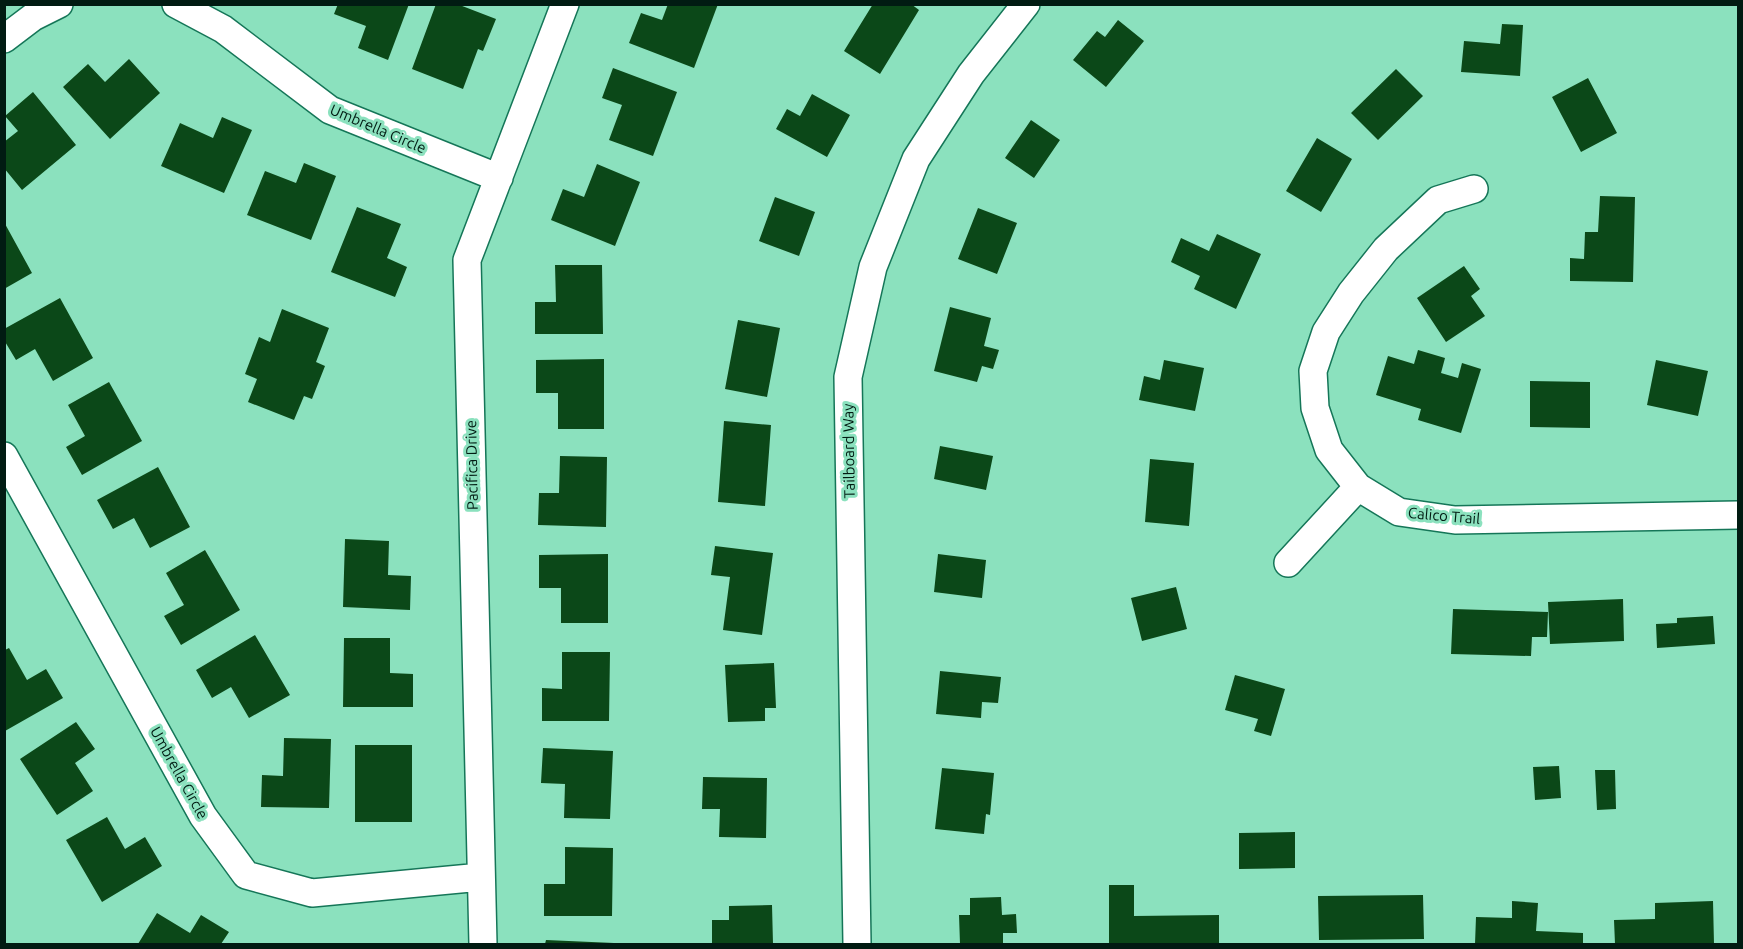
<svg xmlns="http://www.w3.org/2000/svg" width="1743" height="949" viewBox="0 0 1743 949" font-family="Ubuntu,sans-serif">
<rect width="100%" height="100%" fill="#8be1be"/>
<path fill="#0b4818" d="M338,4H409L388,60L358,48L366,26L334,14Z
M436,4H457L496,19L483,51L478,49L463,89L412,69Z
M668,4H718L694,68L629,43L641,13L662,20Z
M873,4H911L919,10L880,74L844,51Z
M1118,20L1144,41L1106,87L1073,60L1097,31L1105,37Z
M1502,24L1523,25L1520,76L1461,72L1464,41L1500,44Z
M129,59L160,93L110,139L63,87L88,64L105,82Z
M613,68L677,92L653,156L609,140L622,105L602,98Z
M1396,69L1423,96L1378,140L1351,113Z
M1588,78L1617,133L1581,152L1552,97Z
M33,92L76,145L22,190L4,168V142L18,131L5,116Z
M812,94L850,115L827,157L776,129L787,109L800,116Z
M222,117L252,130L224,193L161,166L180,123L213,138Z
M1031,120L1060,140L1034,178L1005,158Z
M1317,138L1352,159L1321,212L1286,191Z
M304,163L336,176L311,240L247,215L265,171L296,183Z
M597,164L640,182L615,246L551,220L563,189L584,197Z
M1600,196L1635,197L1633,282L1570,281V258L1584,259L1585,232H1598Z
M775,197L815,212L799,256L759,241Z
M357,207L401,224L387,258L407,267L395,297L331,272Z
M978,208L1017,223L997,274L958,259Z
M4,222L32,273L4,289Z
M1217,234L1261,254L1236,309L1194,289L1200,276L1171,262L1181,238L1209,251Z
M555,265H602L603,334H535V302H556Z
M1464,266L1480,289L1471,296L1485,316L1446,342L1417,298Z
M60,298L93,358L53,381L35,349L16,360L4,340V329Z
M950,307L991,318L984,346L999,350L993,369L982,366L977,382L934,371Z
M282,309L329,328L316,362L325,366L312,399L304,396L294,420L248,402L257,379L245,374L259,337L270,342Z
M738,320L780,328L767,397L725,389Z
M1418,350L1445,358L1441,373L1458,378L1462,363L1481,369L1461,433L1418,420L1421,409L1376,395L1388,356L1414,364Z
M604,359V429H558V393H536V360Z
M1164,360L1204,368L1195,411L1139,400L1144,376L1160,380Z
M1656,360L1708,371L1698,416L1647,405Z
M1530,381L1590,382V428L1530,427Z
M109,382L142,441L82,475L66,447L85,436L68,405Z
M724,421L771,425L765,506L718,502Z
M940,446L993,456L986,490L934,479Z
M560,456L607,457L606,527L538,525L539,493H559Z
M1150,459L1194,463L1189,526L1145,522Z
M158,467L190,527L150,548L134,518L113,529L97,500Z
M345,539L389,541L388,575L411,576L410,610L343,607Z
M715,546L773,553L762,635L723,630L730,577L711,575Z
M205,550L240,610L181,645L164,616L184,605L166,573Z
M608,554V623H561V588H539V555Z
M938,554L986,560L982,598L934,592Z
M1176,587L1187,629L1142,641L1131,598Z
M1623,599L1624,641L1550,644L1548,602Z
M1453,609L1548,612L1547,637H1532L1531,656L1451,654Z
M1713,616L1715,644L1657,648L1656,624L1677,623V618Z
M255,635L290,695L249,718L231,687L212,698L196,670Z
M344,638H390V673L413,674V707H343Z
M9,648L27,680L46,669L63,698L5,731V650Z
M562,652H610L609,721H542V688L562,689Z
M774,663L776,708H765V721L728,722L725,665Z
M940,671L1001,677L998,703L982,702L981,718L936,714Z
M1235,675L1285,689L1271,736L1254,731L1258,719L1225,710Z
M76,722L95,749L75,763L93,791L57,815L20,759Z
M284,738L331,739L329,808L261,807L262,775L283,776Z
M355,745H412V822H355Z
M543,748L613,751L610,819L564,818L565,784L541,783Z
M1559,766L1561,798L1535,800L1533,767Z
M942,768L994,773L990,815L986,814L984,834L935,829Z
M1595,770H1615L1616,809L1597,810Z
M703,777L767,778L766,838L719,837L720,809H702Z
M107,817L125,849L145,837L162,866L102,902L66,840Z
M1295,832V868L1239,869V833Z
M565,847L613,848L612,916H544V884H565Z
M1109,885H1134V916L1219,915V944H1109Z
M1423,895L1424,939L1319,940L1318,896Z
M1001,897L1002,915L1016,914L1017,933H1003V944H960L959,915H970V898Z
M1512,901L1538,903L1536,931L1583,933V944H1475L1476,917L1512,918Z
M1713,901L1714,944H1615L1614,920L1655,919V903Z
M772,905L773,944H712V920H729V906Z
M157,913L190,933L201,915L229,932L221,944H138Z
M546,940L614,943V944H545Z"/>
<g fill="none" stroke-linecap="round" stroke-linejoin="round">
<defs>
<path id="street" d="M176,4L223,29L330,110L499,178
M4,39L33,17L59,4
M1474,189L1438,200L1386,249L1351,293L1326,332L1313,371L1315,408L1329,450L1358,487L1399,512L1455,520L1738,515
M4,456L203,816L246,875L312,893L481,877
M1288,563L1358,487
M483,944L467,260L565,4
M857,944L848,377L873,267L916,159L971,74L1026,4"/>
</defs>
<use href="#street" stroke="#157658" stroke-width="30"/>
<use href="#street" stroke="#fff" stroke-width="27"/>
</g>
<g text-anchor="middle" stroke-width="6" stroke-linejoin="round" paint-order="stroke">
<g font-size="15" fill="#011b12" stroke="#8be1be">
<text transform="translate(378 129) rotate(23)" y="5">Umbrella Circle</text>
<text transform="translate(849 451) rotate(-91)" y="5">Tailboard Way</text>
<text transform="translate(472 465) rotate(-91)" y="5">Pacifica Drive</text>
<text transform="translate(1444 516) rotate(5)" y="5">Calico Trail</text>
<text transform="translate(179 773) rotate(61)" y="5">Umbrella Circle</text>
</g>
</g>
<rect width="1743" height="949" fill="none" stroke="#011b12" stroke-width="12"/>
</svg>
